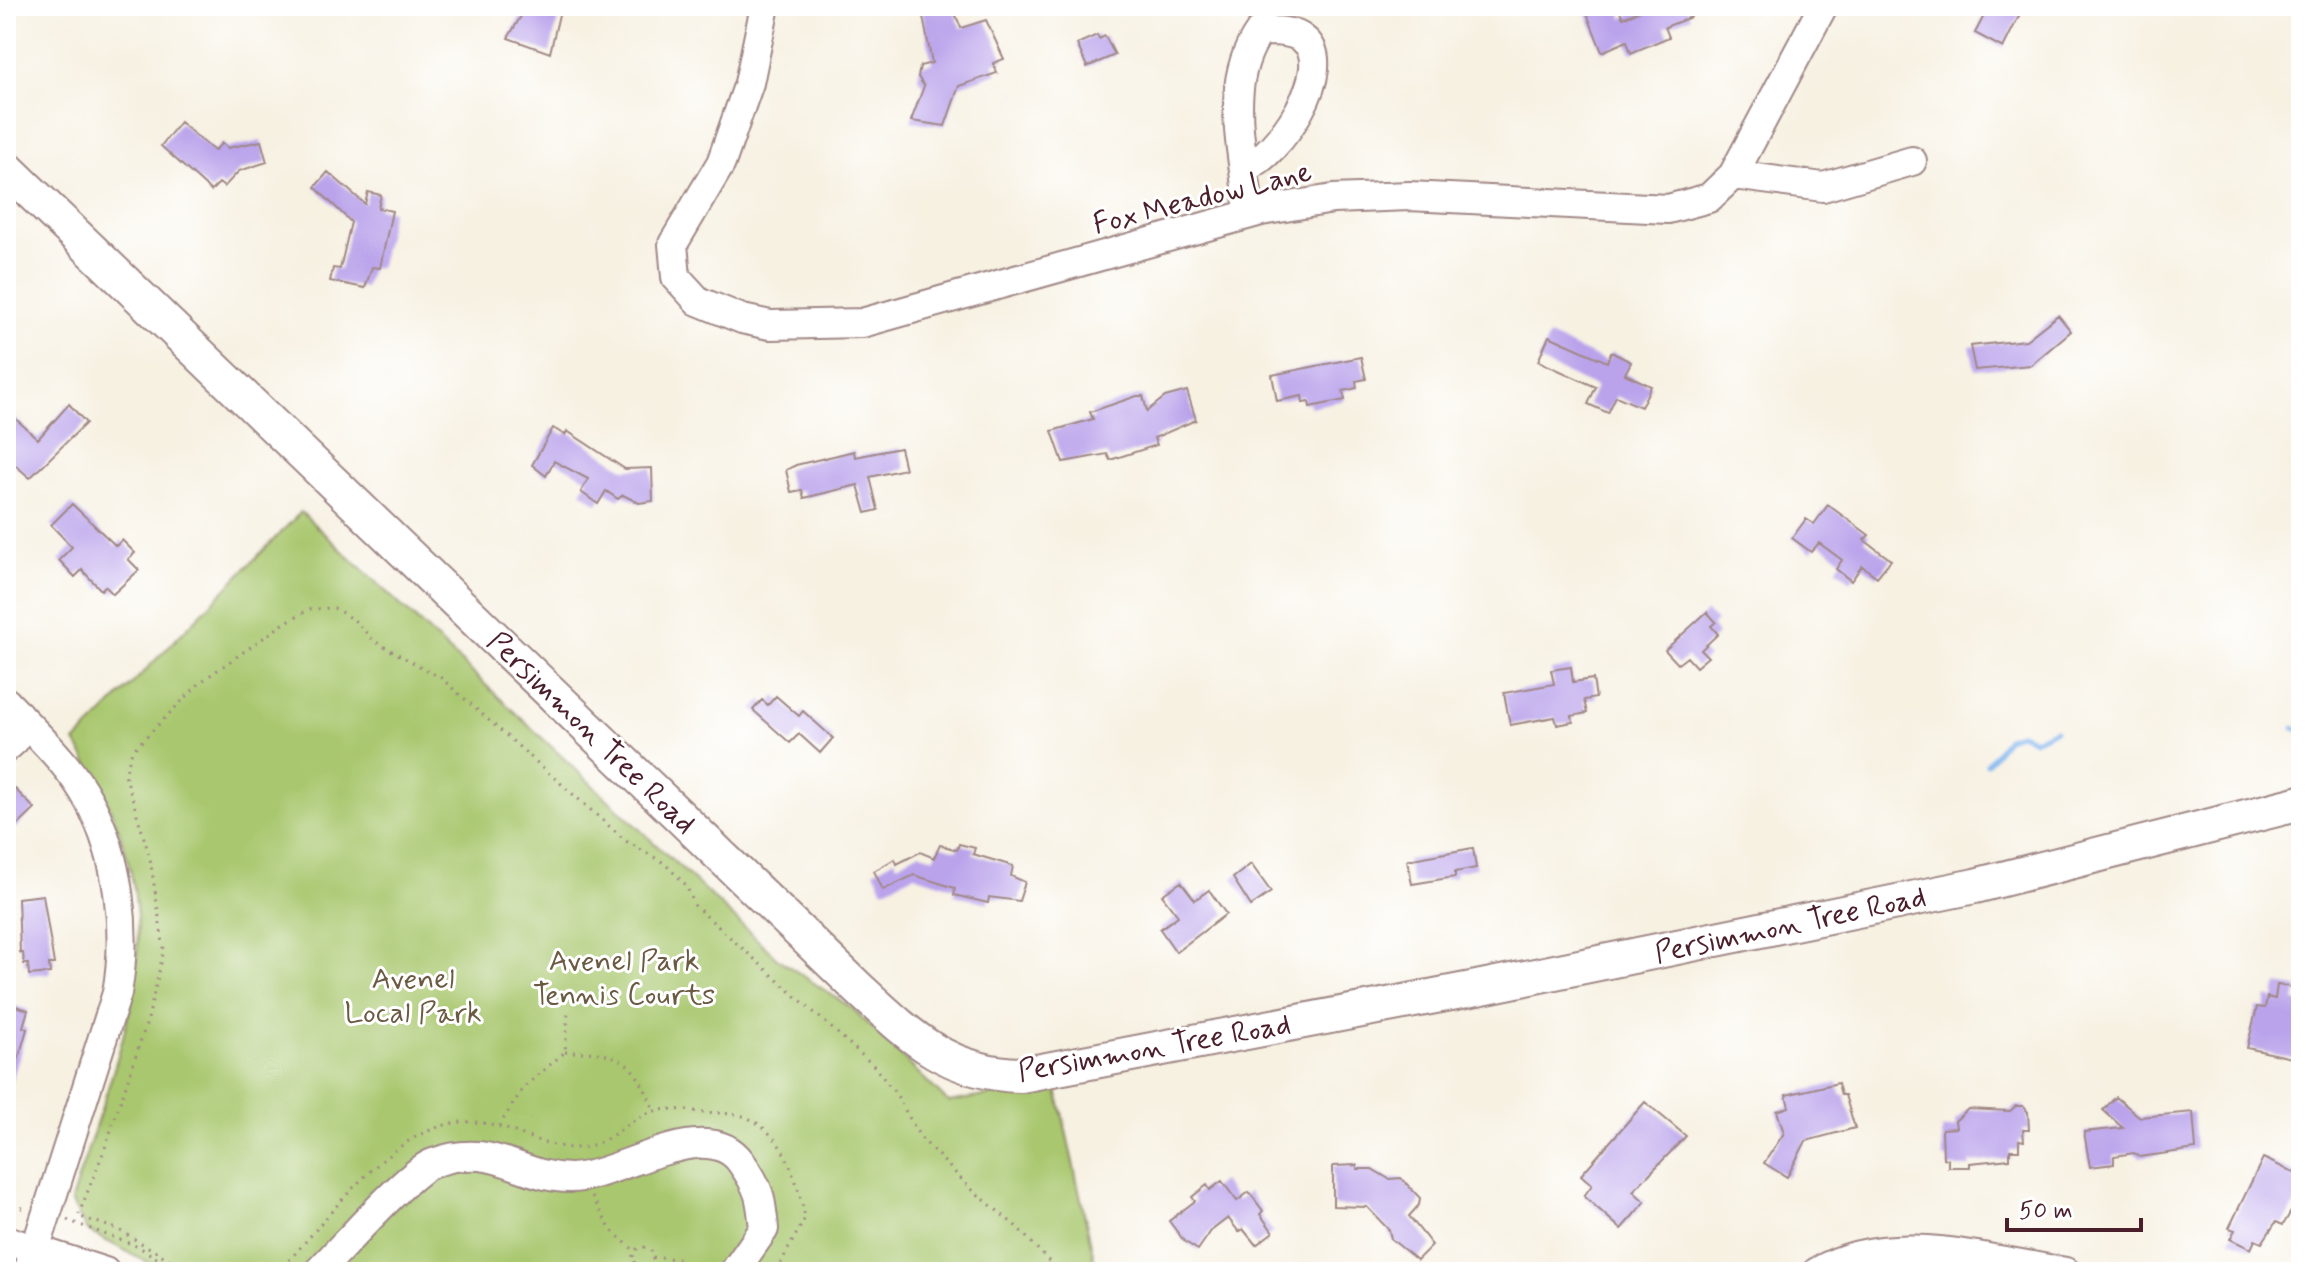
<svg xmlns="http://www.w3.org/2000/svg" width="2307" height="1278" viewBox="0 0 2307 1278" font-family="Mynerve,sans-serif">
<rect width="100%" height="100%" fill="#fff"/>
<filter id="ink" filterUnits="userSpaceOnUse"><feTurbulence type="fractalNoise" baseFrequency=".0125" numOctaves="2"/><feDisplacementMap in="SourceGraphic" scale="16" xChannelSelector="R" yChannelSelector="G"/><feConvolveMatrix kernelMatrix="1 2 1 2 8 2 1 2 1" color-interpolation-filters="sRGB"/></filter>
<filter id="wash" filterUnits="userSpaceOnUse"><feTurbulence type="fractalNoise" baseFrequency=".006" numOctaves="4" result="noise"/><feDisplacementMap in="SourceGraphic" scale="32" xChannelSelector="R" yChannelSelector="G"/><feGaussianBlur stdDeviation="1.8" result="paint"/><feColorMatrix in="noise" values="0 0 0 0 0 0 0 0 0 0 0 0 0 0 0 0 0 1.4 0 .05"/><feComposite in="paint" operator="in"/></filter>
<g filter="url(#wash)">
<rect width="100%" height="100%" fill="#f7f1e2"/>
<path fill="#a9c76e" stroke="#7a734c" stroke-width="2" d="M301,512L778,959L853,1009L948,1102L1056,1085L1097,1272H167L87,1231L71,1201C128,1021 185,920 75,742Z"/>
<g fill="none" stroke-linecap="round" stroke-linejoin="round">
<path stroke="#80b5ee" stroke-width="5" d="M2294,728L2301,731
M1987,764L2007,738L2021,733L2034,740L2055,730"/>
</g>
<g id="blocks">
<path fill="#baa3eb" d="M527,6H561L550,53L508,38Z
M921,6H952L961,28L986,20L1004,59L993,63L997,73L959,86L945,126L911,121L924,86L918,77L920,66L932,63Z
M1584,6H1618L1623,18L1651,6H1686L1691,17L1665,27L1669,37L1631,53L1627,41L1602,52Z
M1989,6H2024L2003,48L1975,33Z
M1097,35L1099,39L1105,36L1115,55L1087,67L1077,44Z
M180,122L214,151L222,143L228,148L261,141L267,162L239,171L224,187L219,183L211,191L161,146Z
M328,172L365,204L368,192L381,195L378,208L392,211L380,268L372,267L365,288L330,281L333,268L340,269L351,222L315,187Z
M2058,315L2071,331L2031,365L1975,370L1970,346L2026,340Z
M1549,336L1607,362L1611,352L1631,362L1625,374L1651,386L1641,407L1616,396L1608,413L1588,404L1596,387L1538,361Z
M1361,357L1366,379L1356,381L1357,388L1343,391L1345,400L1310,407L1309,402L1303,403L1302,396L1277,401L1272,375Z
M1187,391L1196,420L1154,438L1157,445L1110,460L1107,454L1063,462L1052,431L1093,419L1090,412L1137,396H1143L1147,411L1165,397Z
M69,404L86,423L30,478L6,457V410L38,439Z
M553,428L565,435L567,431L625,469L652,468L653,501L639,503L623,495L618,499L606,491L598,504L581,492L588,479L554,461L546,476L532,465Z
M900,448L905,469L870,477L878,510L866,513L858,485L804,498L802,490L791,492L786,470L796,465L854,451L855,457Z
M72,504L116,546L122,540L135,553L128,559L139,570L113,594L105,586L101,590L82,570L75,577L59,560L72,547L51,525Z
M1828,505L1869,535L1864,540L1891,560L1877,577L1862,566L1851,581L1836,569L1842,560L1819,543L1811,552L1792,538L1806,519L1814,524Z
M1707,612L1716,622L1711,626L1718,634L1701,650L1708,657L1696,667L1687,657L1678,664L1665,650Z
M1571,667L1573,682L1593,679L1596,698L1584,700L1587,713L1572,716L1573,722L1557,725L1555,717L1510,725L1504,693L1554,684L1551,670Z
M776,696L799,716L803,711L833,738L820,753L799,734L790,743L753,710L762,700L768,705Z
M15,789L35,809L6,837V799Z
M959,844L975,848L973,854L1013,866L1011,876L1025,882L1019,901L989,897L988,903L954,895L955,888L914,875L883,890L874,871L895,859L897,864L920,852L934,858L940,845L957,850Z
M1473,848L1476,868L1455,872V877L1412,884L1407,860Z
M1251,864L1271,892L1251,906L1233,878Z
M1181,882L1195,900L1209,890L1226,914L1176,952L1160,929L1178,916L1162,895Z
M43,895L54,964H49L50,973L29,975L28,964H24L23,953H20L18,898Z
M2277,985L2298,988L2295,1001L2301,1002L2297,1039H2301V1060L2247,1048L2257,1007L2265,1008L2267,997L2275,999Z
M6,1003L28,1010L23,1027L27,1029L10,1088L6,1087Z
M1838,1083L1841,1095H1845L1855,1128L1806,1141L1787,1177L1764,1163L1784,1133L1777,1111L1789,1107L1786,1095Z
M2116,1097L2140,1117L2193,1112L2196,1149L2140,1157L2134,1153L2114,1156V1164L2090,1167L2084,1132L2123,1128L2103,1110Z
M1645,1102L1686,1136L1633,1191L1645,1202L1621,1229L1584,1196L1592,1185L1581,1175Z
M2016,1106H2023L2028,1112L2029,1130H2023L2024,1141L2019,1140V1150H2010V1159L1970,1163V1167H1948V1159L1943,1158L1942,1129L1956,1128L1955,1121L1968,1109L2010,1111Z
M2263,1158L2301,1176V1195L2283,1225L2276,1222L2262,1243L2255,1240L2251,1249L2230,1239L2235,1230L2229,1228Z
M1357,1165V1169H1372L1389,1179L1401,1178L1420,1198L1419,1205L1409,1216L1432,1245L1417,1260L1391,1239L1389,1230L1367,1207L1333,1206V1166Z
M1222,1181L1237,1201L1249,1192L1263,1211L1260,1214L1273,1232L1256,1245L1243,1229L1239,1232L1228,1218L1211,1231L1198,1250L1184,1241L1169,1221L1195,1201L1192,1197L1207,1185L1210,1190Z"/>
</g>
</g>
<g filter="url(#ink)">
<use href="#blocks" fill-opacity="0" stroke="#a08886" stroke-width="2"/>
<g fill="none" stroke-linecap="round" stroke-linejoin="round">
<defs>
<path id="minor" d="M765,6L749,83L721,163L673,244L676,277L698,301L742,319L770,325L862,323L1261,211L1333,199L1409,196L1668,209L1709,198L1733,175L1823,187L1912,161
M1245,167C1276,159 1340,66 1303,39C1292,30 1273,31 1260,31C1221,85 1245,154 1249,214
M1733,175L1823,6
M6,702C35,733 69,763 89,801C119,857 128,931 117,993L28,1272
M6,748L15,740L18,714L7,716
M6,1240L105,1272
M318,1272C340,1250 409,1171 433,1163C493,1140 520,1178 570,1178C618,1178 706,1113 741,1162C760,1189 761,1197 764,1229L734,1272
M1817,1272C1890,1228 1987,1260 2066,1272"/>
<path id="major" d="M6,168L859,989C911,1037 947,1073 1021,1075L1477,988L1975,886L2301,803"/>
</defs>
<use href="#minor" stroke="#a08886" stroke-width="32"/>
<use href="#major" stroke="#a08886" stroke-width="38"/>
<path stroke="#a08886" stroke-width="3" stroke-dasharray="2 6" stroke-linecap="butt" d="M565,1052C620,1051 633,1058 654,1110
M499,1126L524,1087L565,1052L568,1013
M592,1197L611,1230L635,1251
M6,1202L25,1209
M67,1220L139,1247L179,1272
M633 1257a10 10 0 1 1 20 0a10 10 0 1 1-20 0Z
M653,1257L678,1259L702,1272
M191,1272L117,1229L78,1216L105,1148L148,1019L164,950L150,858L125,774L132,751L202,681L286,622L310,609L334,608L355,621L374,641L441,678L626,841L664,863L686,885L695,906L873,1065L896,1094L920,1137L969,1187L1018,1228L1059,1272
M278,1272C322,1227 373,1151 433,1129C491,1106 522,1145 574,1148C608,1149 625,1119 655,1111C670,1107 689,1111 704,1112C716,1113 734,1113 746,1117C786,1135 797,1180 805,1218L776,1272"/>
<use href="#minor" stroke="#fff" stroke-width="28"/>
<use href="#major" stroke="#fff" stroke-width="34"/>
</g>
</g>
<g text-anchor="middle" stroke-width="6" stroke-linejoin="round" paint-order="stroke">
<g font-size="30" fill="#4a1f2b" stroke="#fff">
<text transform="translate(1202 197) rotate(-14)" y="10">Fox Meadow Lane</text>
<text transform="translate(592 732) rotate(44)" y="10">Persimmon Tree Road</text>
<text transform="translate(1790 924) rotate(-12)" y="10">Persimmon Tree Road</text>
<text transform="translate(1154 1047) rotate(-10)" y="10">Persimmon Tree Road</text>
</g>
<g font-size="30" fill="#6b5a42" stroke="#fff">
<text x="624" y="970">Avenel Park<tspan x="624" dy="34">Tennis Courts</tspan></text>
<text x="413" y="988">Avenel<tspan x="413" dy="34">Local Park</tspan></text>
</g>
</g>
<rect width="2307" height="1278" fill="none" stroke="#fff" stroke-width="32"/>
<path d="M2007 1218v12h134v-12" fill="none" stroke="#4a1f2b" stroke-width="4"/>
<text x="2019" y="1218" font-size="24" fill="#4a1f2b" stroke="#ffffff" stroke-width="6" paint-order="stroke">50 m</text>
</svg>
